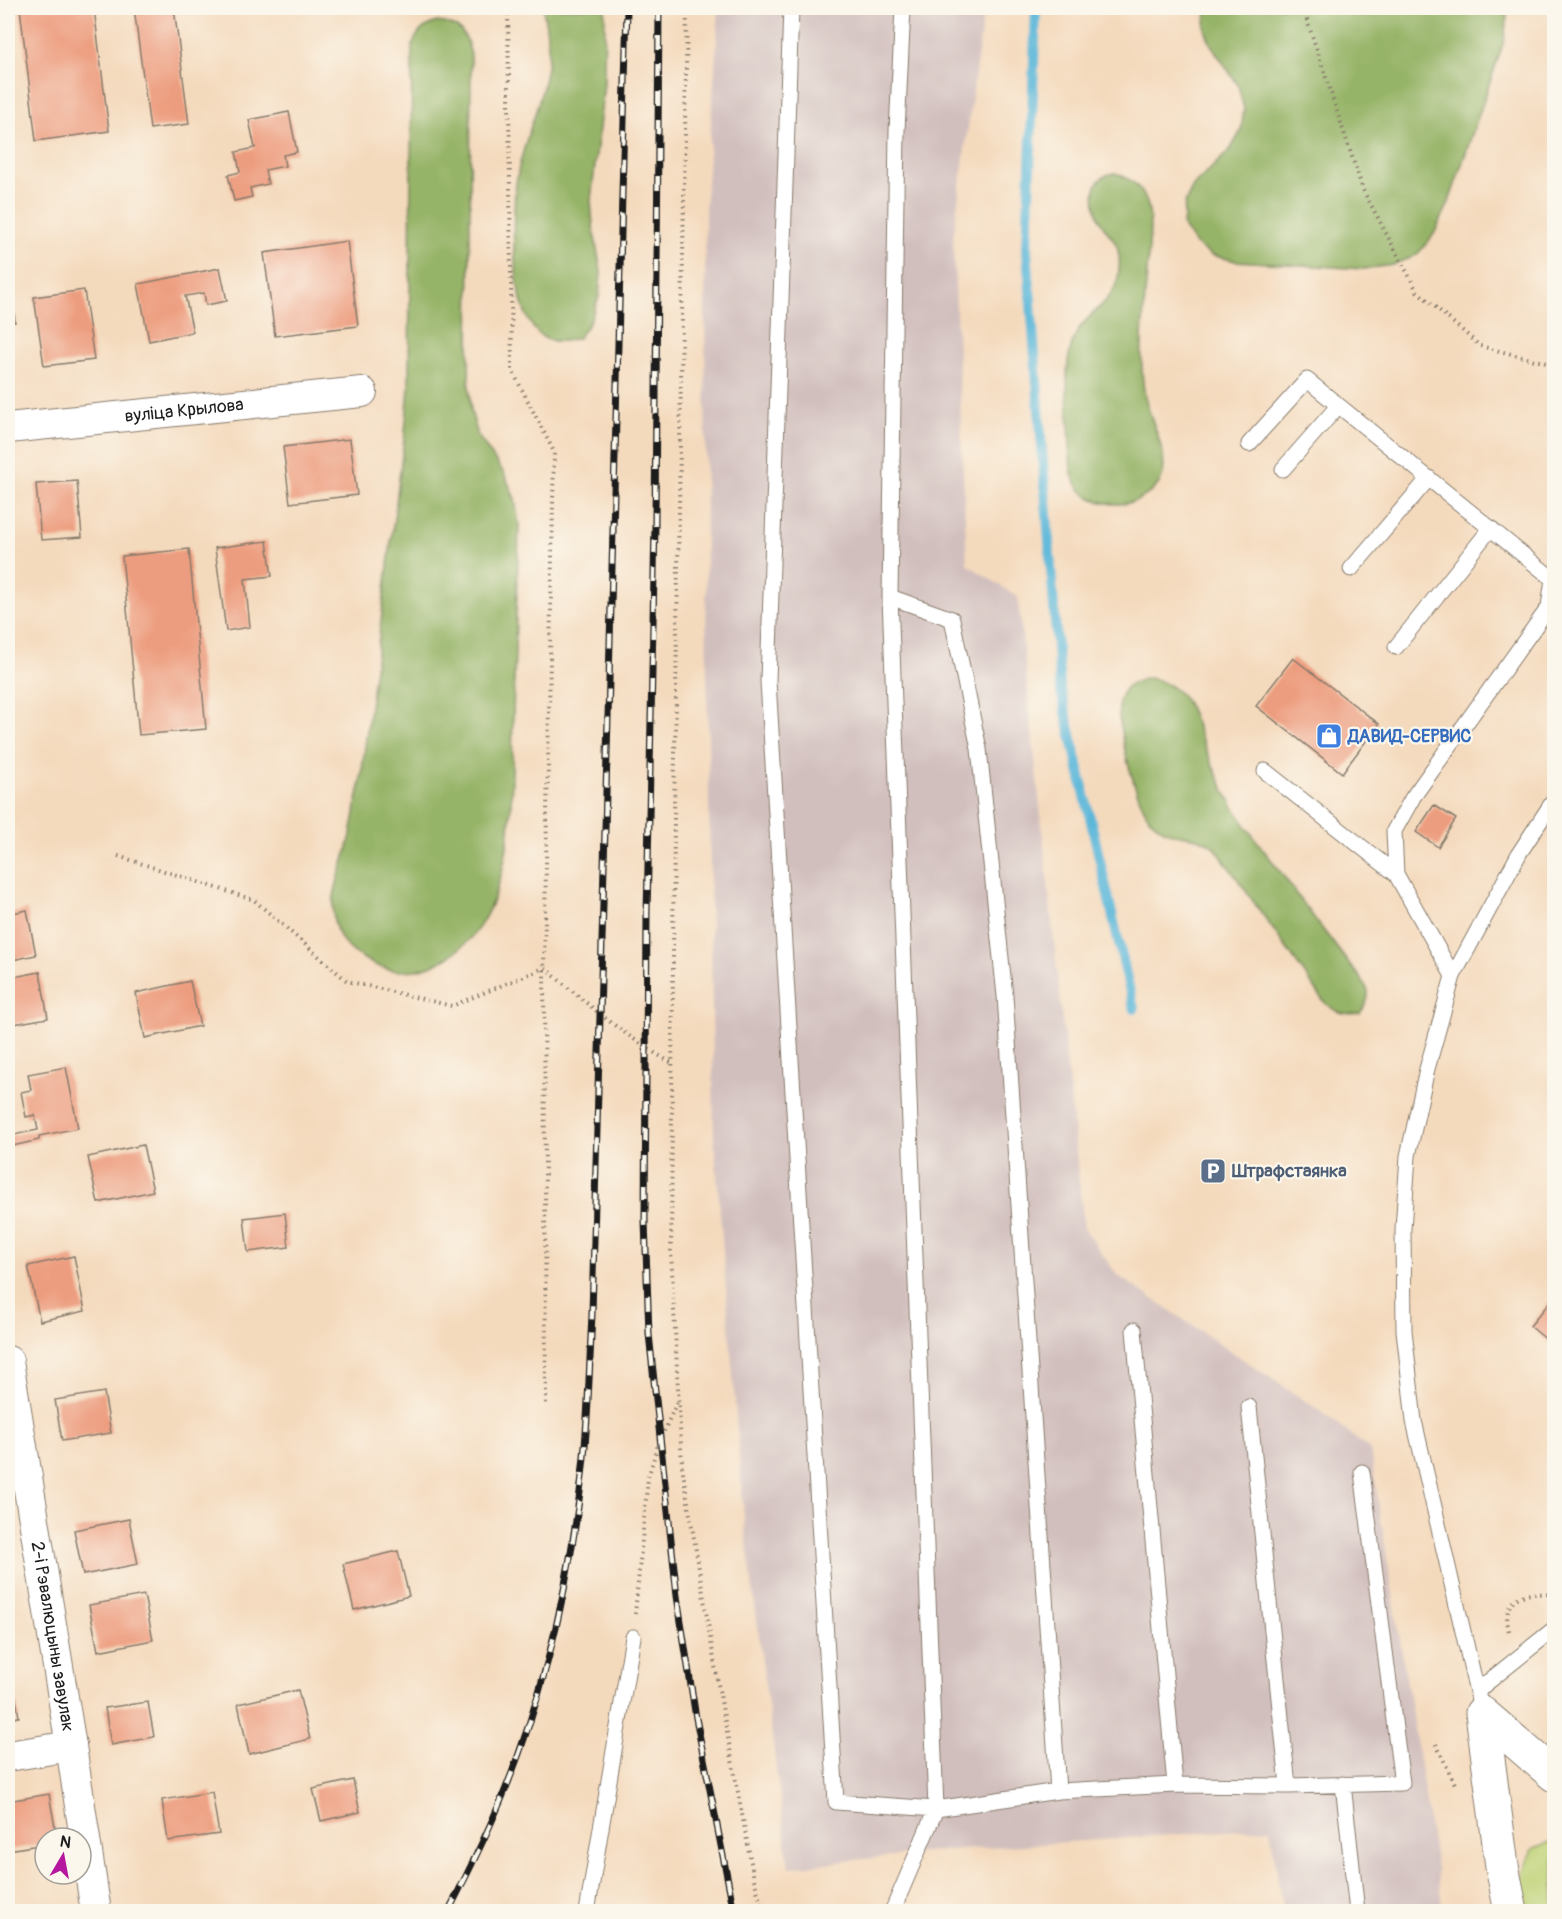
<svg xmlns="http://www.w3.org/2000/svg" width="1562" height="1919" viewBox="0 0 1562 1919" font-family="Pangolin,sans-serif">
<rect width="100%" height="100%" fill="#fbf7ec"/>
<filter id="ink" filterUnits="userSpaceOnUse"><feTurbulence type="fractalNoise" baseFrequency=".0167" numOctaves="2"/><feDisplacementMap in="SourceGraphic" scale="12" xChannelSelector="R" yChannelSelector="G"/><feConvolveMatrix kernelMatrix="1 2 1 2 8 2 1 2 1" color-interpolation-filters="sRGB"/></filter>
<filter id="wash" filterUnits="userSpaceOnUse"><feTurbulence type="fractalNoise" baseFrequency=".008" numOctaves="4" result="noise"/><feDisplacementMap in="SourceGraphic" scale="24" xChannelSelector="R" yChannelSelector="G"/><feGaussianBlur stdDeviation="1.35" result="paint"/><feColorMatrix in="noise" values="0 0 0 0 0 0 0 0 0 0 0 0 0 0 0 0 0 1.4 0 .05"/><feComposite in="paint" operator="in"/></filter>
<g filter="url(#wash)">
<rect width="100%" height="100%" fill="#f4dabd"/>
<path fill="#d1bfbe" d="M719,8H984L953,238L967,564L1018,597L1084,1228L1117,1275L1323,1413L1370,1450L1443,1911H1283L1270,1828L951,1850L789,1867L745,1529L714,1136L706,604L705,211Z"/>
<path fill="#bed276" stroke="#6d7749" stroke-width="1.5" d="M1548,1843H1554V1911H1526C1521,1881 1519,1876 1534,1848Z"/>
<path fill="#96b467" stroke="#596842" stroke-width="1.5" d="M543,8H605L604,83L591,201L593,226L601,272L599,297L589,323L578,338C567,341 554,344 543,337C508,315 511,208 518,172C525,136 542,103 547,66C550,47 546,27 543,8Z
M1206,8C1243,7 1281,6 1318,8C1343,8 1361,22 1386,8H1508L1504,41L1448,205L1434,234L1417,255L1392,265L1364,269L1236,261L1211,255L1195,244L1183,226L1185,203L1193,186L1230,150L1241,131L1244,109L1238,85L1211,45L1205,29Z
M437,22C460,24 466,32 471,55L469,385L471,411L478,436L504,473L515,499L519,525C517,588 515,652 513,715C511,781 517,859 484,919C461,960 409,987 366,960C353,953 341,943 336,928C326,898 344,868 350,839C354,822 356,804 360,786L405,432L409,388L412,47C417,32 422,27 437,22Z
M1115,173C1132,179 1143,188 1148,206C1152,223 1149,243 1148,260C1145,302 1138,350 1144,391C1148,419 1168,448 1163,474C1159,492 1134,505 1117,504C1104,504 1088,499 1080,489C1077,486 1073,478 1072,473C1069,464 1071,451 1070,442C1069,413 1063,374 1071,347C1080,311 1117,308 1119,269C1120,262 1119,253 1117,246C1113,238 1107,232 1102,224C1095,212 1089,187 1102,178C1105,175 1111,174 1115,173Z
M1148,678C1170,681 1186,695 1193,716C1204,746 1216,776 1232,804C1246,829 1265,851 1282,874C1305,906 1329,938 1353,969C1367,985 1375,994 1360,1013C1345,1015 1337,1013 1326,1004L1214,846C1209,844 1204,840 1198,838C1179,834 1167,836 1152,821C1137,807 1113,718 1120,698C1125,685 1135,681 1148,678Z"/>
<g fill="none" stroke-linecap="round" stroke-linejoin="round">
<path stroke="#5bb7d9" stroke-width="10" d="M1036,8L1027,250L1060,687L1134,1009"/>
</g>
<g id="blocks">
<path fill="#ed9d7f" d="M20,8H94L109,131L36,141Z
M134,8H174L189,124L150,129Z
M289,112L297,152L283,155L285,166L265,170L268,184L250,188L252,197L234,201L228,175L240,172L236,152L255,148L249,120Z
M347,241L358,326L275,336L264,253Z
M220,268L227,301L206,305L204,293L185,296L193,332L149,341L138,284Z
M8,286H11L15,322L8,323Z
M84,290L94,360L44,366L34,297Z
M350,439L357,495L290,503L283,447Z
M77,481L82,537L41,540L36,484Z
M267,541L272,576L245,579L250,627L226,631L215,548Z
M189,549L206,729L139,735L122,556Z
M8,624H10V651H8Z
M1293,658L1379,724L1342,773L1256,706Z
M1434,805L1456,819L1438,847L1416,832Z
M27,910L36,955L8,961V914Z
M40,972L48,1018L8,1025V978Z
M190,981L200,1026L145,1038L136,993Z
M66,1067L78,1128L39,1136V1140L8,1147V1136L38,1130L35,1115L26,1117L21,1092L31,1090L28,1074Z
M143,1145L153,1191L98,1203L88,1157Z
M285,1213L289,1247L248,1252L244,1218Z
M74,1256L85,1311L40,1321L28,1266Z
M1554,1297V1346L1530,1326Z
M104,1392L111,1433L62,1441L55,1400Z
M129,1519L138,1564L83,1575L74,1530Z
M398,1551L409,1596L354,1610L343,1564Z
M144,1595L153,1640L98,1651L89,1605Z
M11,1671L19,1717L8,1719V1672Z
M298,1690L310,1739L249,1754L238,1704Z
M148,1702L154,1737L111,1745L105,1708Z
M353,1780L360,1812L321,1821L313,1789Z
M212,1792L219,1834L168,1841L162,1800Z
M49,1794L57,1838H45V1844L8,1850V1801Z"/>
</g>
</g>
<g filter="url(#ink)">
<use href="#blocks" fill-opacity="0" stroke="#887b6c" stroke-width="1.5"/>
<g fill="none" stroke-linecap="round" stroke-linejoin="round">
<defs>
<path id="lane" d="M791,8L768,681L836,1802L936,1809L1058,1791L1175,1785L1288,1786L1402,1783L1362,1472
M1249,444L1307,380L1553,579L1549,607L1413,797L1394,831L1396,874
M1283,469L1338,406
M1351,569L1429,478
M890,597L952,619L979,749L1005,996L1058,1791
M1396,647L1491,528
M1265,771L1396,874L1453,976
M1134,1330L1175,1785
M1249,1407L1288,1786
M1478,1690L1554,1629
M1482,1713L1414,1421L1404,1330L1403,1229L1408,1156L1427,1069L1453,976L1520,852L1554,800
M1343,1784L1357,1912
M587,1912L633,1637
M892,1912L936,1809L890,597L897,131L903,8"/>
<g id="street">
<path id="s1" d="M8,428L362,392"/>
<path id="s2" d="M8,1361L71,1746L96,1912"/>
<path d="M8,1756L71,1746"/>
</g>
<path id="primary" d="M1482,1713L1502,1866L1511,1912
M1482,1713L1554,1775"/>
</defs>
<use href="#lane" stroke="#887b6c" stroke-width="17"/>
<use href="#street" stroke="#887b6c" stroke-width="32"/>
<use href="#primary" stroke="#887b6c" stroke-width="35"/>
<path stroke="#887b6c" stroke-width="4" stroke-dasharray="1.5 4.5" stroke-linecap="butt" d="M508,8L512,370L554,452L544,968L546,1405
M687,8L674,815L671,1251L682,1466L718,1684L754,1879L763,1912
M1303,8L1363,190L1417,291L1480,346L1554,365
M118,856L254,900L347,981L452,1006L544,968
M545,968C585,1002 625,1037 672,1063
M635,1614L648,1477L659,1442L678,1400
M1509,1631C1500,1595 1526,1591 1554,1595
M1436,1744L1455,1784"/>
<use href="#lane" stroke="#fff" stroke-width="15"/>
<use href="#street" stroke="#fff" stroke-width="30"/>
<use href="#primary" stroke="#fff" stroke-width="33"/>
<defs>
<path id="rail" d="M659,8L655,525L647,914L645,1221L649,1334L677,1596L696,1718L734,1912
M448,1912C469,1871 489,1830 506,1788C544,1693 567,1593 580,1492C588,1433 589,1374 592,1314L627,8"/>
</defs>
<use href="#rail" stroke="#1c1c1c" stroke-width="7"/>
<use href="#rail" stroke="#fbf7ec" stroke-width="4.5" stroke-dasharray="14" stroke-linecap="butt"/>
</g>
</g>
<defs>
<symbol id="shop-square" viewBox="-11 -11 22 22"><rect x="-9" y="-9" width="18" height="18" rx="4" fill="#3f7fe0" stroke="#fbf7ec"/><path d="M-5-2.5h2.3a2.7 3.5 0 0 1 5.4 0H5L5.5 6h-11ZM-1.5-2.5h3a1.5 2.3 0 0 0-3 0Z" fill="#fff"/></symbol>
<symbol id="parking-square" viewBox="-11 -11 22 22"><rect x="-9" y="-9" width="18" height="18" rx="4" fill="#5c6f8a" stroke="#fbf7ec"/><path d="M-3.5-5.5H1a3.5 3.5 0 0 1 0 7H-1V5.5H-3.5ZM-1-3.4V-.6H.8a1.4 1.4 0 0 0 0-2.8Z" fill="#fff"/></symbol>
</defs>
<g fill-rule="evenodd">
<use href="#shop-square" x="1314" y="721" width="30" height="30"/>
<use href="#parking-square" x="1198" y="1156" width="30" height="30"/>
</g>
<g text-anchor="middle" stroke-width="4.5" stroke-linejoin="round" paint-order="stroke">
<g font-size="18" fill="#1c1c1c" stroke="#fbf7ec">
<text dy="6" stroke="none"><textPath href="#s1" startOffset="177">вуліца Крылова</textPath></text>
<text dy="6" stroke="none"><textPath href="#s2" startOffset="279">2-і Рэвалюцыны завулак</textPath></text>
</g>
<g font-size="18" font-weight="bold" fill="#366cbe" stroke="#fbf7ec" text-anchor="start">
<text x="1348" y="742">ДАВИД-СЕРВИС</text>
</g>
<g font-size="18" font-weight="bold" fill="#4e5e75" stroke="#fbf7ec" text-anchor="start">
<text x="1232" y="1177">Штрафстаянка</text>
</g>
</g>
<rect width="1562" height="1919" fill="none" stroke="#fbf7ec" stroke-width="30"/>
<g transform="translate(63 1856) rotate(10)"><circle r="28" fill="#fbf7ec" stroke="#a29f99" stroke-width="1.5"/>
<path d="M0-4.5L10 22L0 15L-10 22Z" fill="#b5179e"/>
<text y="-9" font-size="16" font-weight="bold" text-anchor="middle" fill="#1c1c1c">N</text>
</g>
</svg>
